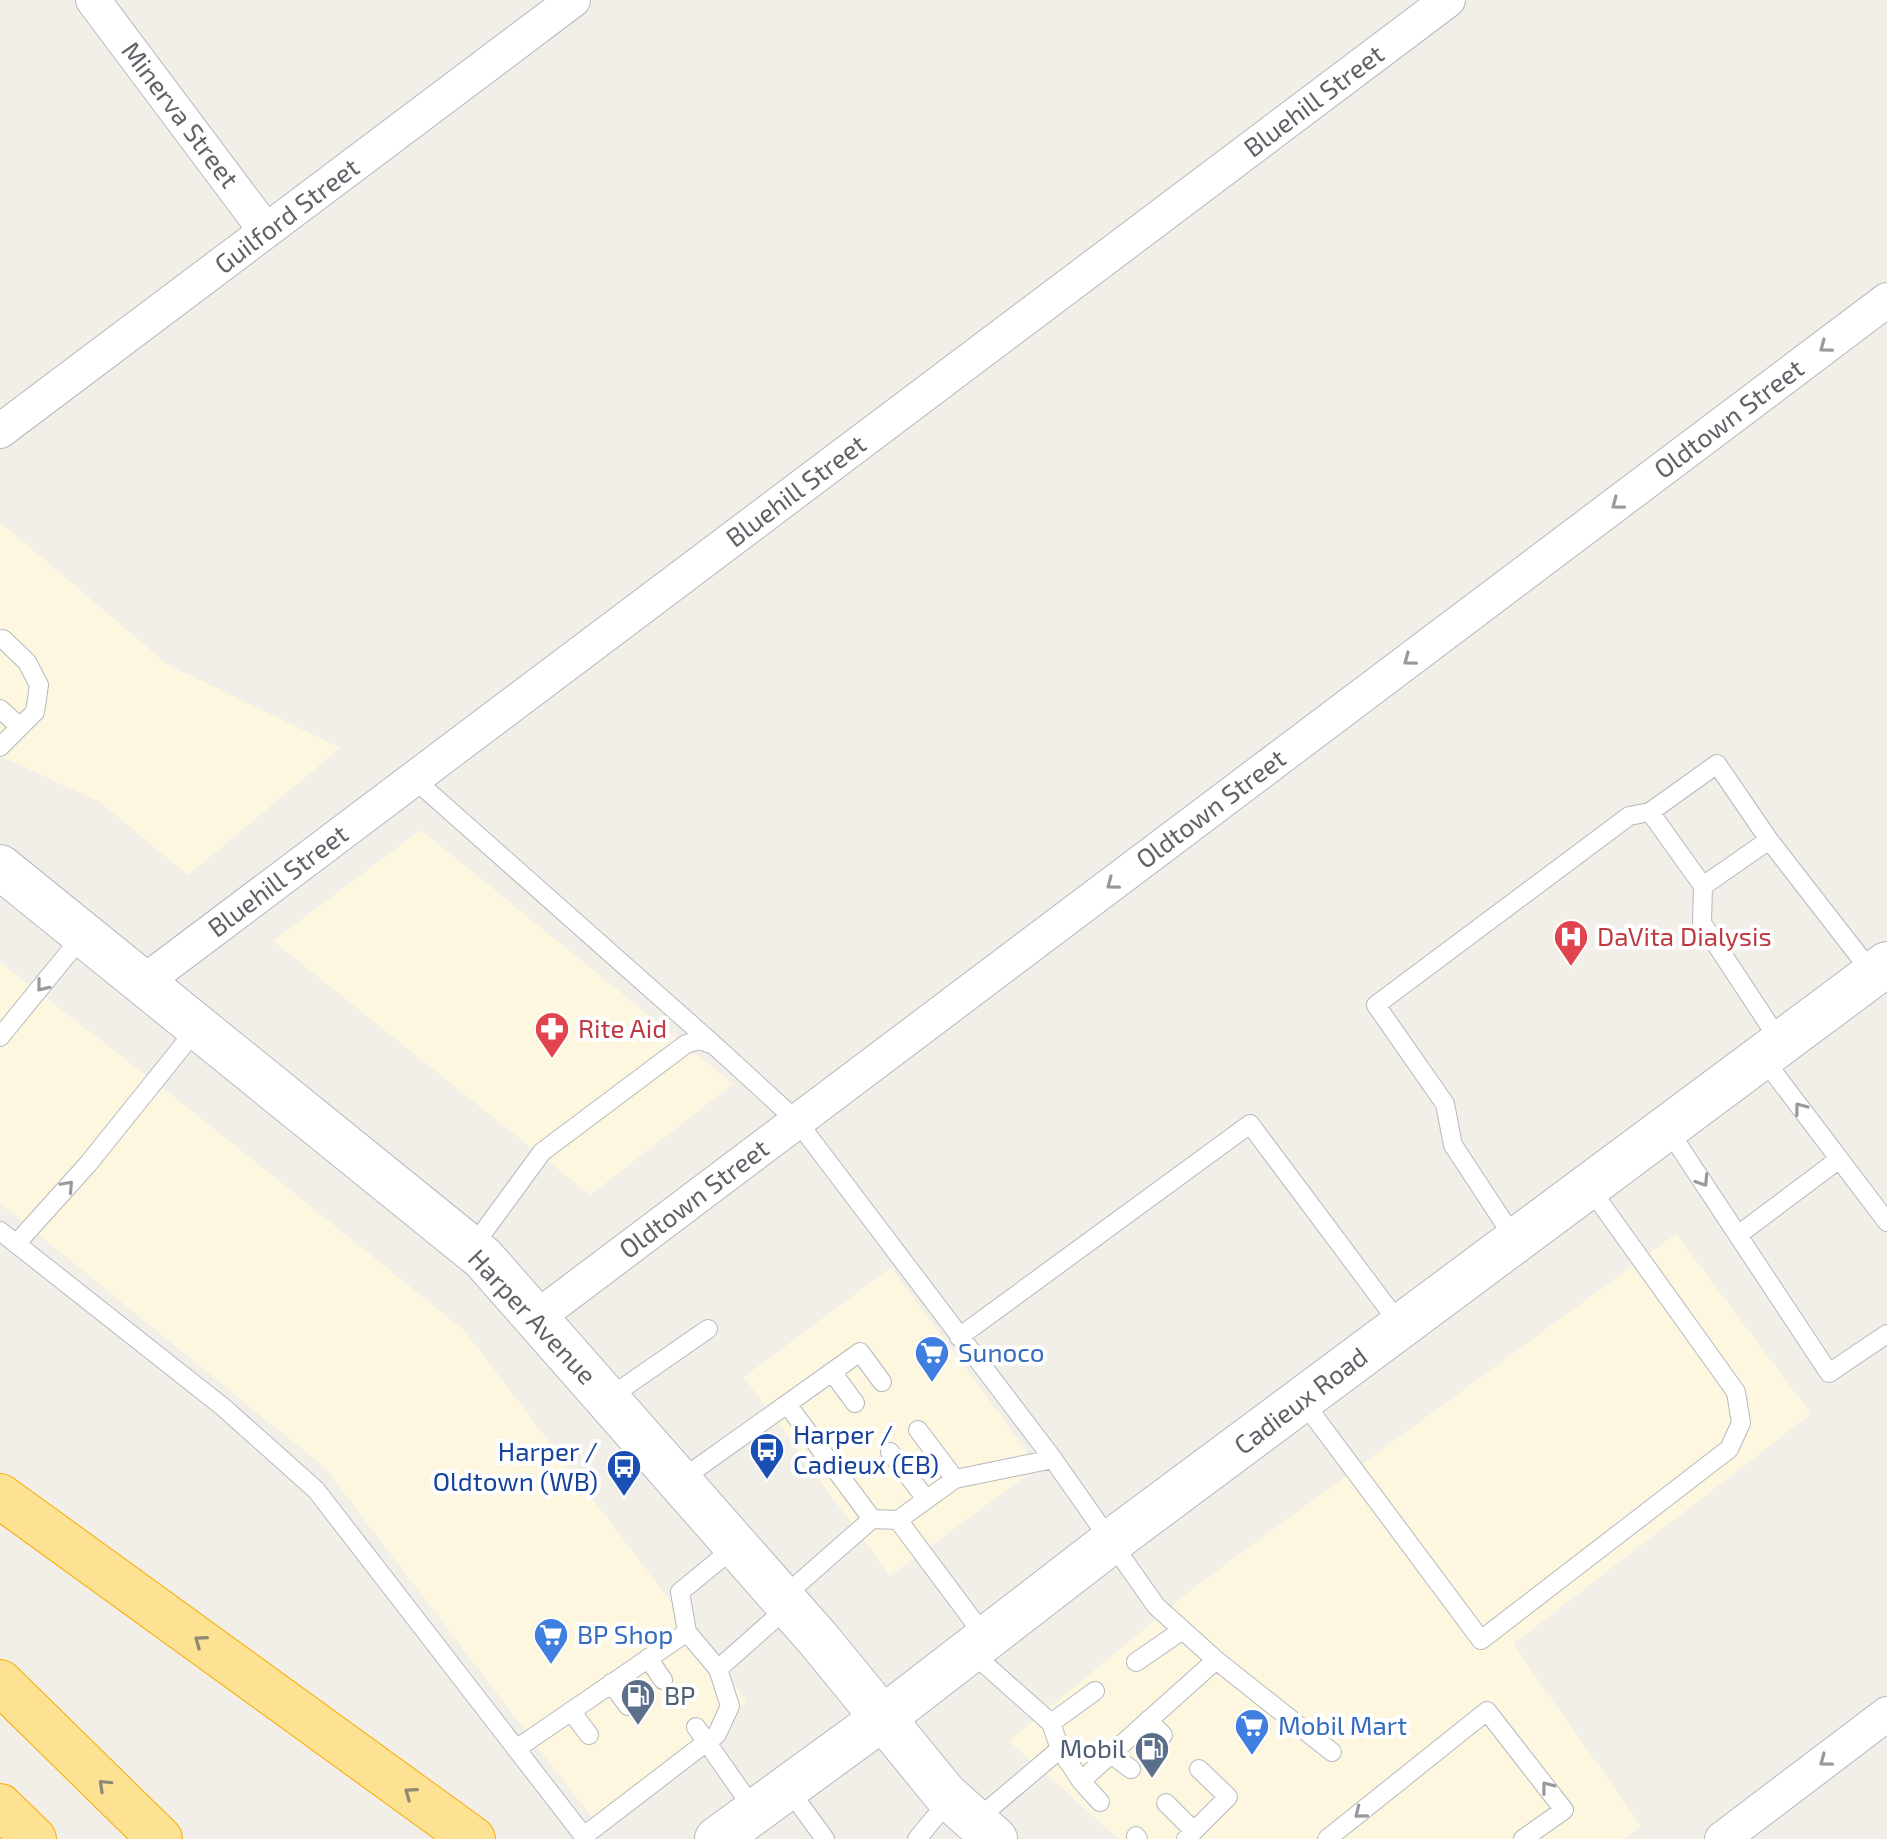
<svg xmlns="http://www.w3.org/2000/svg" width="1887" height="1839" viewBox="0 0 1887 1839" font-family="'Exo 2',sans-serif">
<rect width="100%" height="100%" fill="#f1efe8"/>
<path fill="#fef7e0" d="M0,522L167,664L340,748L188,875L100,802L0,756Z
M421,830L733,1084L590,1195L273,941Z
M0,962L193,1112L464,1330L747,1702L593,1819L325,1468L0,1203Z
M1676,1234L1811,1414L1513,1644L1641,1826L1624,1839H1119L1009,1741L1196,1586Z
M891,1267L1038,1467L890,1576L744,1377Z"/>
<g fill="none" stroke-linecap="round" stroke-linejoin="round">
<defs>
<path id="service" d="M0,709L20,727
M0,747L35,712L39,685L27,662L3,639
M414,779L712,1043
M1703,886L1769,840
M0,1037L84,934
M1781,1043L1702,923L1703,886L1650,812L1717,764L1769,840L1873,974
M1762,1057L1887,1222
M1667,1128L1829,1373L1887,1334
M0,1231L223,1407L316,1490L586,1839
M1738,1235L1838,1160
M1516,1241L1453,1145L1445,1104L1376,1005L1629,816L1650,812
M16,1244L88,1164L198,1027
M471,1249L542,1152L686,1044L699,1040L714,1045L797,1121L1053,1459L1156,1606L1216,1660
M959,1337L1250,1124L1401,1326
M832,1372L855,1403
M607,1399L708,1329
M1302,1400L1481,1640L1729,1449L1741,1423L1736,1392L1589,1187
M787,1404L872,1519L898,1520
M918,1430L955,1479
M890,1452L926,1499
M679,1481L860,1352L882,1382
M782,1598L872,1519
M687,1632L680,1592L736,1546
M986,1638L898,1520L955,1479L1053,1459
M970,1651L1051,1723L1060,1749L1081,1781L1216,1660L1332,1752
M648,1658L663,1680
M1136,1662L1181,1631
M611,1683L628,1706
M571,1711L589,1735
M1148,1720L1163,1735
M1051,1723L1095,1691
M696,1727L755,1811
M516,1749L687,1632L718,1669
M1111,1754L1131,1769
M1081,1781L1100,1802
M787,1787L825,1839
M1166,1803L1194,1831
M975,1821L1060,1749
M584,1836L717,1734L730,1706L718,1669L789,1606
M1136,1836L1138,1839
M917,1839L950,1799
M1186,1839L1228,1797L1199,1769
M1327,1839L1487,1711L1564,1810L1523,1839"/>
<path id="minor" d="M93,0L266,231
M0,431L573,0
M144,982L1448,0
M536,1318L1887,300
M1722,1839L1887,1714"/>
<path id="tertiary" d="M717,1839L883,1718L1112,1541L1887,964"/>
<path id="secondary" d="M0,867L483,1258L819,1640L945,1794L995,1839"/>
<path id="motorway" d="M0,1496L473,1839
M0,1682L160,1839
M0,1806L34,1839"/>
</defs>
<use href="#service" stroke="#b5b8bc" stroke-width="20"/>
<use href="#minor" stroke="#b5b8bc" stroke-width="36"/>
<use href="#tertiary" stroke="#b5b8bc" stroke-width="46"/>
<use href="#secondary" stroke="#b6babf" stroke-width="46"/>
<use href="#motorway" stroke="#f9ab00" stroke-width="46"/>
<use href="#service" stroke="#fff" stroke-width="18"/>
<use href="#minor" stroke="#fff" stroke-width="34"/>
<use href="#tertiary" stroke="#fff" stroke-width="44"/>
<use href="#secondary" stroke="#fff" stroke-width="44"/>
<use href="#motorway" stroke="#fde293" stroke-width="44"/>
</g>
<defs><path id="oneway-chevron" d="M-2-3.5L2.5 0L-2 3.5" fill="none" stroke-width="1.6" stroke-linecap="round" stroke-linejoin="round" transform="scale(2)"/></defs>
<g stroke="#979a9d">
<use href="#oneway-chevron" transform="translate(1825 347) rotate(143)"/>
<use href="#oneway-chevron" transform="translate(1617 504) rotate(143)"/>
<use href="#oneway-chevron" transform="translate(1409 660) rotate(143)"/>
<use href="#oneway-chevron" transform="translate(1112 884) rotate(143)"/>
<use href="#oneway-chevron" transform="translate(42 986) rotate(129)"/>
<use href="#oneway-chevron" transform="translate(1800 1108) rotate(-127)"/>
<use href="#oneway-chevron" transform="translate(1703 1181) rotate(57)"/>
<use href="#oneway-chevron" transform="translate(68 1186) rotate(-48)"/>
<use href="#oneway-chevron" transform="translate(1825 1761) rotate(143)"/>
<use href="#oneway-chevron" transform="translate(1547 1787) rotate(-128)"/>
<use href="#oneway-chevron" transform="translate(1360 1813) rotate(141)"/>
</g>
<g stroke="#8e8975">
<use href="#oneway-chevron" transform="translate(200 1641) rotate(-144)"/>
<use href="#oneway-chevron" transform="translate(104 1785) rotate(-136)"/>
<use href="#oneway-chevron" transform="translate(410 1793) rotate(-144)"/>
</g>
<defs>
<symbol id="hospital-pin" viewBox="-11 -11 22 30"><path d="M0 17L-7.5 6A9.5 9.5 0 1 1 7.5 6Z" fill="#e0444e" stroke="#fff"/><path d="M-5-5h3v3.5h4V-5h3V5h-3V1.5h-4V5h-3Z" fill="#fff"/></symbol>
<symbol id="pharmacy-pin" viewBox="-11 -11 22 30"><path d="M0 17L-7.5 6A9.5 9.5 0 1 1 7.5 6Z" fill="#e0444e" stroke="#fff"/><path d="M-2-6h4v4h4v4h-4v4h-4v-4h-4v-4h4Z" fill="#fff"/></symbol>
<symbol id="supermarket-pin" viewBox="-11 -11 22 30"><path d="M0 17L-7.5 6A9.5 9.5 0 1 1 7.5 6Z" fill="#3f7fe0" stroke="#fff"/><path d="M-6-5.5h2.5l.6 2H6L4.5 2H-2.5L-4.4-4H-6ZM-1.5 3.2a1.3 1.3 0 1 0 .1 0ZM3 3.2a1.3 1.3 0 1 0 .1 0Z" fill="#fff"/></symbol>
<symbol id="bus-pin" viewBox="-11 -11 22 30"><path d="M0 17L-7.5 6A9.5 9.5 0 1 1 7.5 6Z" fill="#1a4fb4" stroke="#fff"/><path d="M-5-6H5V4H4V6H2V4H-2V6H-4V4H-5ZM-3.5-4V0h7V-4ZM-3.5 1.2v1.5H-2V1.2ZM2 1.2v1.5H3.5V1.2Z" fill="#fff"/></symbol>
<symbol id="fuel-pin" viewBox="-11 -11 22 30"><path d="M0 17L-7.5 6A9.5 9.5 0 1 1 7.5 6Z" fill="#5c6f8a" stroke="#fff"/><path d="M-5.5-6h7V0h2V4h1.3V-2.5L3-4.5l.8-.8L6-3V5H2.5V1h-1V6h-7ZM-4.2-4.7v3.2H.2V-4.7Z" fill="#fff"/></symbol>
</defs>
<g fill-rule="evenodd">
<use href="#hospital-pin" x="1551" y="917" width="40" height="54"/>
<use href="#pharmacy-pin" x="532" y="1009" width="40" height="54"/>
<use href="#supermarket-pin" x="912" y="1333" width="40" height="54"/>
<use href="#bus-pin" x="747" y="1430" width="40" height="54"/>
<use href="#bus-pin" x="604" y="1447" width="40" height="54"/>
<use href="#supermarket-pin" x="531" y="1615" width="40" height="54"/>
<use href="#fuel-pin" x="618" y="1676" width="40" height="54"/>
<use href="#supermarket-pin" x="1232" y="1706" width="40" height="54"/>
<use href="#fuel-pin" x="1132" y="1729" width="40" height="54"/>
</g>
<g text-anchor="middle" stroke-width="8" stroke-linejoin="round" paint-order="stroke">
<g font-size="26" fill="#5f6368" stroke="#fff">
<text transform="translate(1314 101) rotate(-37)" y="9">Bluehill Street</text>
<text transform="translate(180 115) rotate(53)" y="9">Minerva Street</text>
<text transform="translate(287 216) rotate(-37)" y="9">Guilford Street</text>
<text transform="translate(1729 419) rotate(-37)" y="9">Oldtown Street</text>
<text transform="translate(796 491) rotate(-37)" y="9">Bluehill Street</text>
<text transform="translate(1211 809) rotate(-37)" y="9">Oldtown Street</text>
<text transform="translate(278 881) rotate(-37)" y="9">Bluehill Street</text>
<text transform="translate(694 1199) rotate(-37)" y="9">Oldtown Street</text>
<text transform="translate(532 1317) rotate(47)" y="9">Harper Avenue</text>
<text transform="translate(1301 1401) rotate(-37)" y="9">Cadieux Road</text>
</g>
<g font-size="26" fill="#be3a42" stroke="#fff" text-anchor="start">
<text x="1597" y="946">DaVita Dialysis</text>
<text x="578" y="1038">Rite Aid</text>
</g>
<g font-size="26" fill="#366cbe" stroke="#fff" text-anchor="start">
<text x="958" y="1362">Sunoco</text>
<text x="577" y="1644">BP Shop</text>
<text x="1278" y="1735">Mobil Mart</text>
</g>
<g font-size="26" fill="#164399" stroke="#fff" text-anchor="start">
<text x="793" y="1444">Harper /<tspan x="793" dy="30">Cadieux (EB)</tspan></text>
<text x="598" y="1461" text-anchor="end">Harper /<tspan x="598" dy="30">Oldtown (WB)</tspan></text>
</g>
<g font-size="26" fill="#4e5e75" stroke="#fff" text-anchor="start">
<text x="664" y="1705">BP</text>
<text x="1126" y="1758" text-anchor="end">Mobil</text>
</g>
</g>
</svg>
